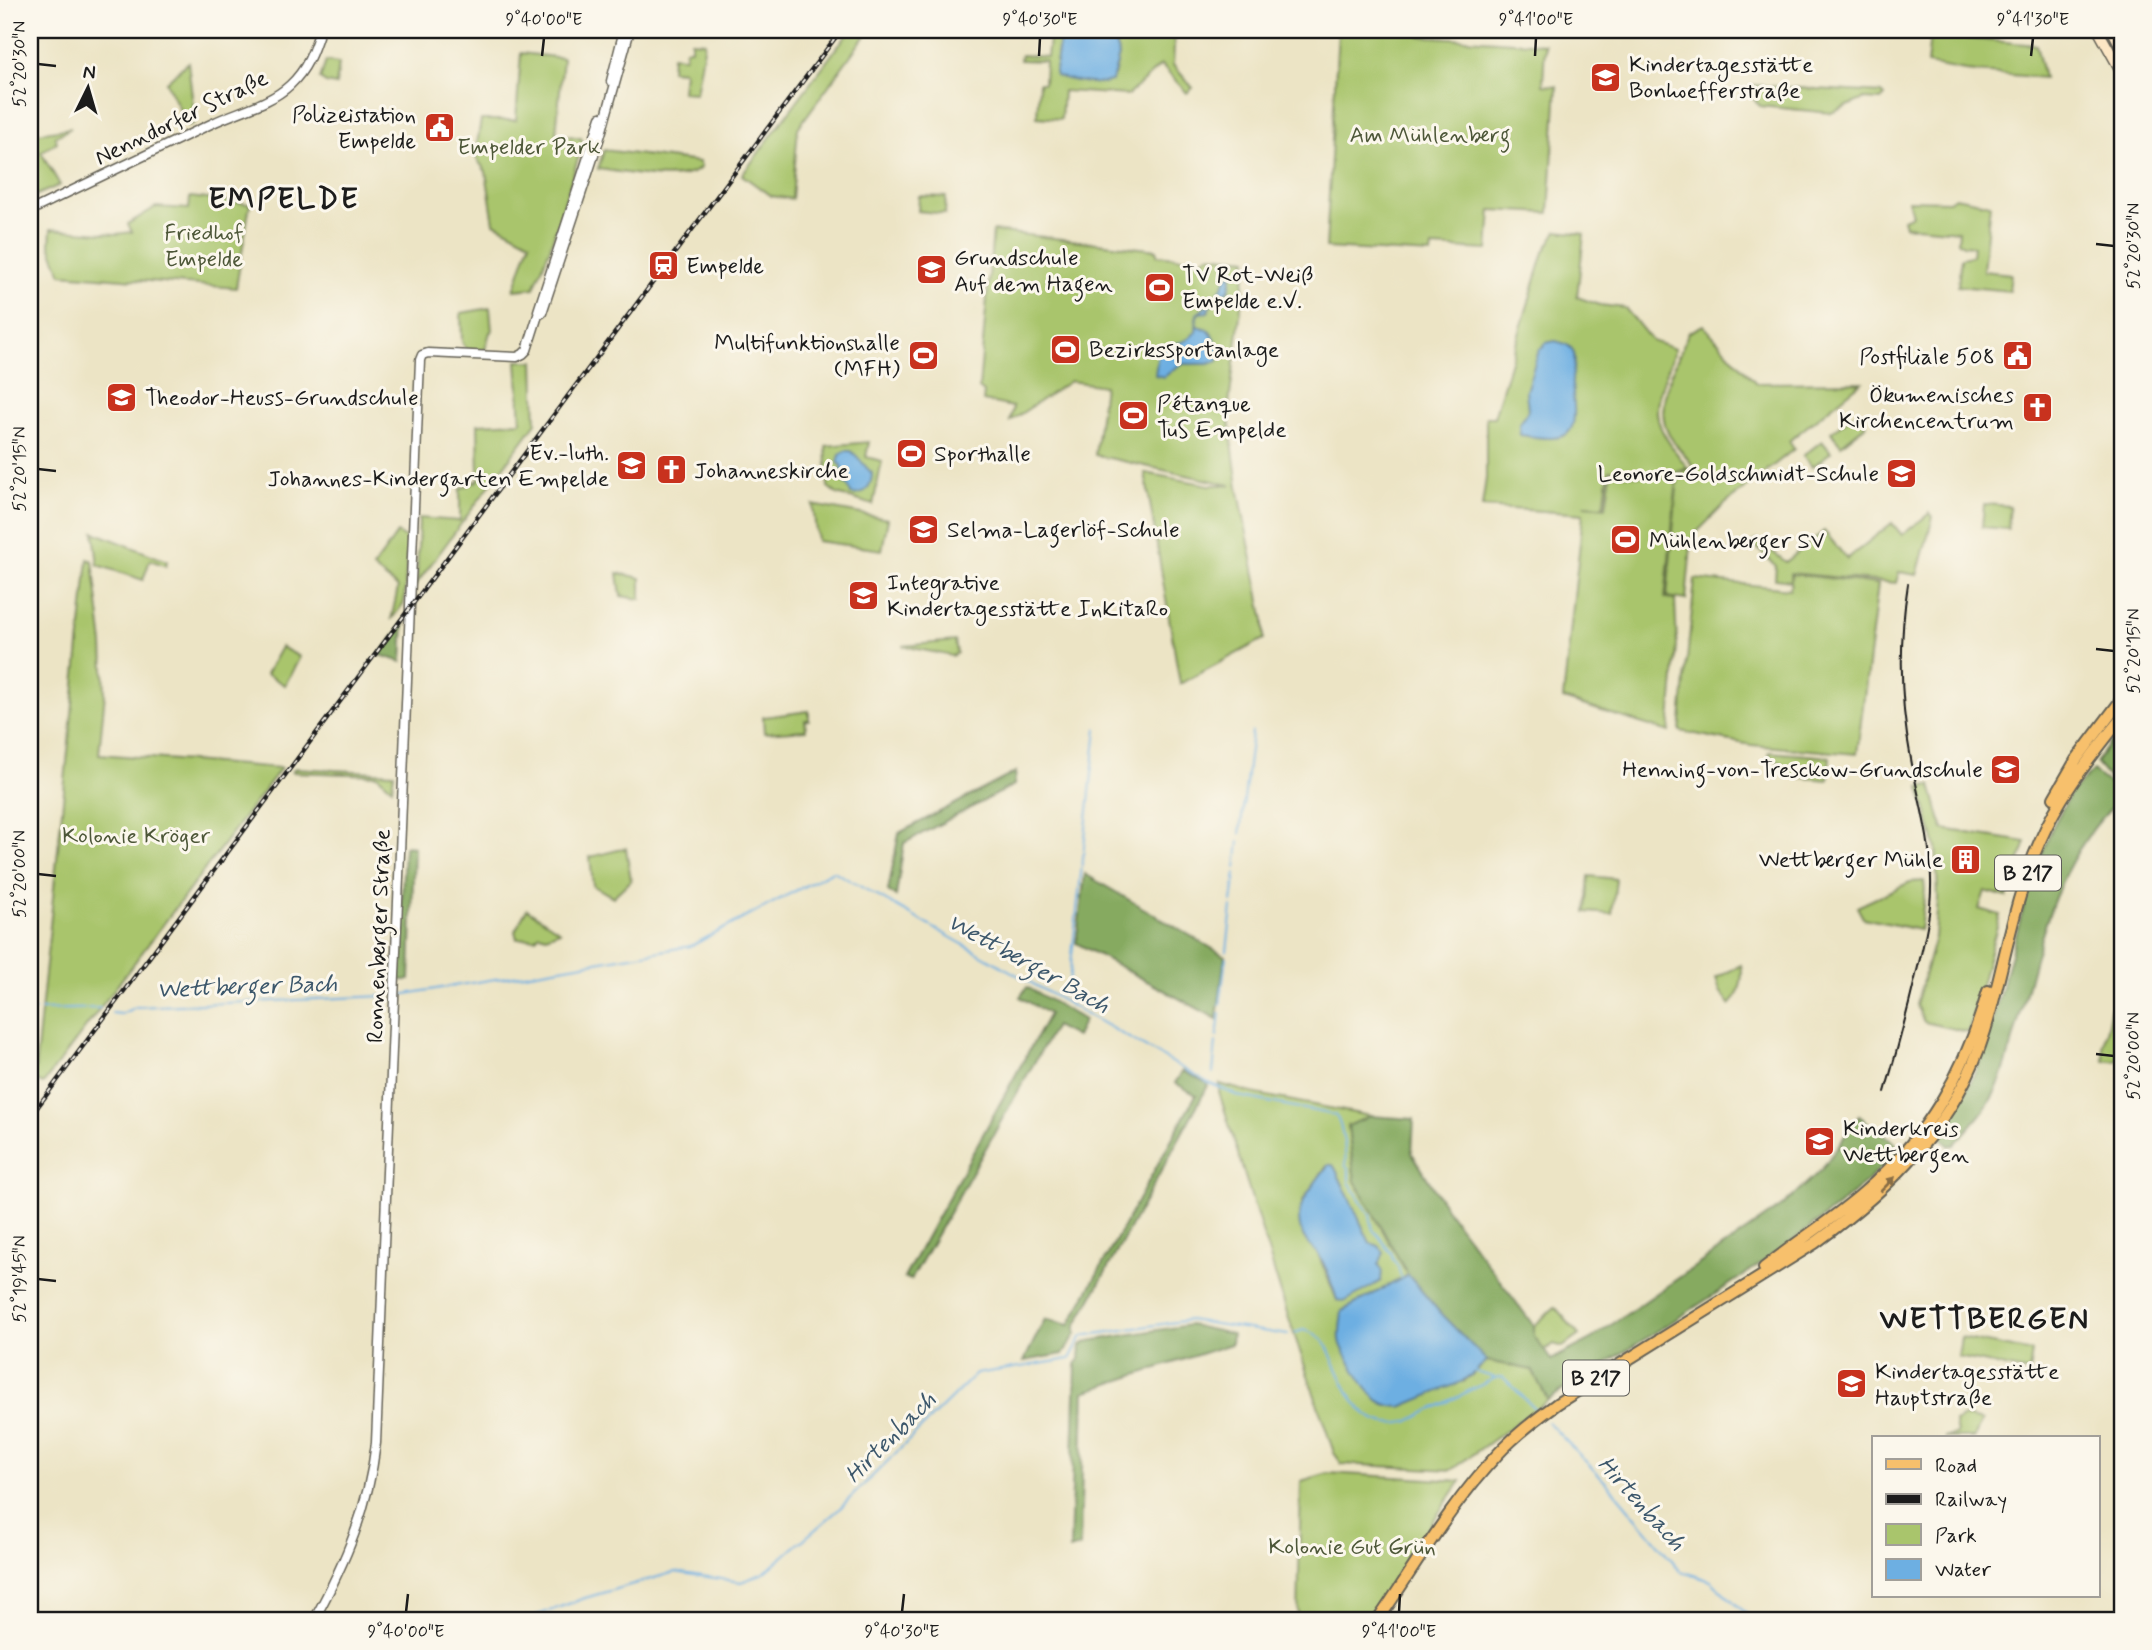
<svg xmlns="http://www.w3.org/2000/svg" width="2152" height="1650" viewBox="0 0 2152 1650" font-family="Mynerve,sans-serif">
<rect width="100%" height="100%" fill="#fbf7ec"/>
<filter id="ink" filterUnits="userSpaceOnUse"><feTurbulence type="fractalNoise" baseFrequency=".0143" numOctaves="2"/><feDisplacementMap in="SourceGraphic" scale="14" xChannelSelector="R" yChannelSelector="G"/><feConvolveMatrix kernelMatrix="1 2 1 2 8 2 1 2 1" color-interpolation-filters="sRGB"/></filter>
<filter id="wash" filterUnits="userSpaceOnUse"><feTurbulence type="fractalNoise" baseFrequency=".00686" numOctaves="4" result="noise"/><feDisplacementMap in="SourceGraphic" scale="28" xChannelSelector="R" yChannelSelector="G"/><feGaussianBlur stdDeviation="1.57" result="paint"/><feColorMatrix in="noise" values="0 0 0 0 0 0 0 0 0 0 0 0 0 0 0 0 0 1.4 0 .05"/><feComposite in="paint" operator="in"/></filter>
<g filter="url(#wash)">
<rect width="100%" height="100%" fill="#ece4c5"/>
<path fill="#a9c56c" stroke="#627044" stroke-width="2" fill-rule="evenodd" d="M850,30H869L798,128L792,199L771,196L742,175Z
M1050,30H1061L1055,71L1084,82L1114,76L1119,55L1112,36L1115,30H1175L1173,65L1193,88L1187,93L1161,65L1128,95L1063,91L1061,119L1037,117L1039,83H1044L1045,61L1020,60L1021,55L1047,57Z
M1338,30H1419V36L1545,44L1543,85L1557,86L1549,213L1491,210L1488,250L1432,247L1431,254L1326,248Z
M1930,35L2036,45L2044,78L1965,71L1927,64Z
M691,41L705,42L696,93L682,92L684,71L671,70L672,56L685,57L686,49H691Z
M521,53L563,58L556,134L581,138L583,143L550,248L534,288L514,290L530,242L494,223L486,172L475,156L481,120H516Z
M326,61L339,63L336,85L326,83L320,79Z
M188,62L195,122L188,126L166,82Z
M1751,85L1882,93L1885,96L1881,100L1864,99L1831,113L1760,106L1751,96Z
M71,128L55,137L57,142L41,152L60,185L30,198V134Z
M604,150L699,162L701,167C685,186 622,172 598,169Z
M919,196L946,197L945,214L918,211Z
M190,197L250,204L236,288L61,274L50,245L51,229L116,234L132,232L128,224L156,207L189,209Z
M1955,197L1990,204L1983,271L2011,274L2009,291L1958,286L1961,258L1972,256L1973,246L1963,245L1958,241L1959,231L1905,226L1903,219L1912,215L1908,200L1949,201Z
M993,231L1157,250V255L1203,260L1208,255L1247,259L1228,412L1238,487L1264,621V639L1180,684L1145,473L1209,485H1231L1095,455L1104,386L1070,381L1010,421L1013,407L983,401L984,392L979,388Z
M1557,231L1584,234L1577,297L1600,305L1625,308L1652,341L1675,349C1653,412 1645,414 1688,468L1667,476L1609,470L1604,506L1584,505L1606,507L1611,473L1677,479L1665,598L1675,600L1677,646L1669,732L1563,699L1583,514L1482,507L1486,478V417H1494L1544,252Z
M490,308L492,332H490L485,350L466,349L462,342L461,313Z
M1703,325L1756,383L1862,382L1789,441L1794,449L1724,505L1695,534L1691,546L1686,600L1667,597L1678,476L1693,466C1686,456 1676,446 1669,435C1652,404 1677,363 1688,333Z
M517,361H534L536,423L415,586L417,580L419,518L460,521V489L479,480L478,424L521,422Z
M1856,413L1866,425L1841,445L1831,432Z
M1822,441L1831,452L1812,467L1803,456Z
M869,442L866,457L882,461L873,505L837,494L828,487L826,446Z
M1984,504L2010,506L2008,529L1982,527Z
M813,505L888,519L882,550L817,541Z
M1930,513L1933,517L1917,575L1899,572L1896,583L1791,573V580L1792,574L1878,584L1857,754L1751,745L1680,731L1695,579L1790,589L1791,581L1775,579L1776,566L1752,543L1757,540L1786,562L1824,531L1847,559L1892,523L1902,535Z
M94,532L167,561L166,566L150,560L143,580L98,565Z
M397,533L408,540L404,603L391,620L398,588L373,568Z
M88,559L93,561L103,644L105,693L99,754L281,768L43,1084L34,1080Z
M618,573L641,578V599L621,596Z
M955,641L957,653L952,656L903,646Z
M281,647L300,657L285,685L266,674Z
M809,711V720H805L806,730L764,733L763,717Z
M1769,752L1830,757L1828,780L1795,777L1783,764L1770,757Z
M295,768L394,773L392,788L377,775L292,772Z
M1931,785L1943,829L2026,842L2007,897L1985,891L1979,909L2000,915L1968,1032L1924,1022L1916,1005L1935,937L1938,898L1936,848L1920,787Z
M626,848L631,880L613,897L593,886L590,857Z
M1589,876L1616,879L1612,914L1586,912Z
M1924,881L1925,890L1920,930L1863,918L1857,907L1910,882Z
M527,909L560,931L546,936L540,934L536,938L517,939L515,931Z
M1741,965C1744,977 1739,997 1730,1005L1720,991L1716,978Z
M2111,1008L2122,1010V1045L2116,1062L2104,1060L2103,1047Z
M1220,1084L1252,1093L1370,1116L1348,1126L1355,1181L1408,1275L1342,1312L1464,1382L1487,1361L1532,1370L1548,1400L1451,1470L1342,1464L1334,1453L1288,1316L1219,1092ZM1327,1165H1333L1336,1170L1370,1243L1379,1246V1265L1337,1300L1318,1254L1302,1202Z
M1555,1307L1579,1335L1563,1347L1554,1344L1544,1351L1534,1336V1326Z
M1961,1338L2032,1352L2029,1372L1958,1357Z
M1964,1417L1982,1421L1974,1438H1944L1957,1434L1955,1422Z
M1328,1473L1461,1481L1405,1561L1368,1620H1298L1301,1481Z"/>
<path fill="#86aa60" stroke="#51633e" stroke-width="2" d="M404,623L402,662L380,655Z
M2122,726V761L2112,782L2096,763Z
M2093,771L2122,794V798C2056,857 2042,936 2019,1018C2012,1043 2006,1070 1994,1094C1984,1113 1968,1129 1954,1145L1949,1146L1941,1137V1132L1961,1102L1983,1055L2027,895L2052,828L2072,791Z
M1016,772L1014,785L904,843L896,896L888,891L899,833Z
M404,846L414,847L410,980H399Z
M1085,874L1225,956L1217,1019L1076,943Z
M1027,987L1084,1020L1076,1037L1055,1026L911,1280L904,1278L1049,1014L1020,997Z
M1183,1071L1209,1084L1076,1326V1334L1063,1354L1024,1361L1045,1319L1069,1325L1196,1095L1175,1083Z
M1370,1116L1414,1119L1412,1153L1447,1210L1534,1326V1336L1551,1360L1588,1341L1782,1206L1821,1170L1859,1116L1893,1141L1896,1144L1895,1149L1899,1151C1797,1252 1667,1323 1548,1400L1532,1370L1487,1361L1441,1314L1408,1275L1355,1181L1348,1126Z
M1189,1325L1232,1334L1231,1344L1084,1392L1080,1547L1070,1550L1076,1364L1080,1359L1081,1345L1089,1341Z"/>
<path fill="#6dafe2" stroke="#44667f" stroke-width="2" d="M1061,30H1115L1112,36L1119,55L1112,81C1095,86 1072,81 1056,76L1055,72Z
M1233,271L1229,290L1215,298L1208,312L1199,313L1196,318L1197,326L1207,329C1215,336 1220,350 1218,361L1209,364H1181L1164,377L1155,375L1159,346C1175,342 1185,346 1196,331L1197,314L1207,306L1222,288L1226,278Z
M1555,341C1562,343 1570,344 1573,351C1578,361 1571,374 1572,384C1578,435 1575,444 1520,435L1519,425L1528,410L1526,391L1539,350L1546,343Z
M845,451H851C860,458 864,466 872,473C872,486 864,497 851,494L848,486L843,482L841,466L838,462L840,455Z
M1328,1165H1333L1336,1170L1370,1243L1379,1246L1384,1252L1379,1265L1382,1270L1381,1281L1344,1302L1337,1300C1332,1285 1327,1266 1318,1254C1315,1250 1310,1247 1307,1242C1286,1213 1311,1189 1328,1165Z
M1408,1275L1441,1314L1487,1361L1464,1381L1401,1407C1375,1408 1364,1385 1352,1365C1348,1357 1341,1349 1340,1340C1339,1331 1341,1320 1342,1311Z"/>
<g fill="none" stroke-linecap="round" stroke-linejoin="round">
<path stroke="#6dafe2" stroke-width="2" d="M1240,834L1252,732
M1236,868L1239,841
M1232,902L1236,873
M1227,951L1232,907
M1068,991L1097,729
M400,995L691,946L833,871L1207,1082L1238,1096L1335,1115C1342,1122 1347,1155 1345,1165L1349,1170V1182L1370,1215L1373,1230C1383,1239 1384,1245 1392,1254V1258L1398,1266L1401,1278
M1220,1005L1226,957
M41,1010L100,1008
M30,1011L35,1010
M112,1013L121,1014L136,1007L385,996
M1217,1037L1220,1013
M1213,1073L1216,1042
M1295,1333L1303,1330C1308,1331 1314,1333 1318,1336C1327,1342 1330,1354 1335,1364C1350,1396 1363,1431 1407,1422L1495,1378L1503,1377L1536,1410
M1474,1371L1495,1378
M1548,1422L1613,1490L1681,1571L1711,1581L1753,1620
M524,1620L585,1598L675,1572L741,1582L764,1573L837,1511L976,1374L1070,1359L1082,1336L1189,1320L1288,1335"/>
</g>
</g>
<g filter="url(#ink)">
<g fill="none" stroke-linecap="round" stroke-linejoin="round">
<defs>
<path id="tertiary" d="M611,81L624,30
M30,211C91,181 152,152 213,123C238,111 270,104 290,85C307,69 313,52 320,30
M538,311L601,117
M314,1620C346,1561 368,1510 376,1443L420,360L422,355L428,353L517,357L523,354L527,350L538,315L542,313L601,134L630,30"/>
<path id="secondary" d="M2098,30L2122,73
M2112,30L2122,49"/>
<path id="primary" d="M2054,798L2076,760L2122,699
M1764,1268C1796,1242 1832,1220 1863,1193C1928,1137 1965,1073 1988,991
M1378,1620C1417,1564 1450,1505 1497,1455C1515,1435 1536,1419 1558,1403L1815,1243C1891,1188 1957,1123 1985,1031C2004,968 2013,901 2040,841C2060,794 2091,757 2122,717"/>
</defs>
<use href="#tertiary" stroke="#656257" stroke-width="11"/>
<use href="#secondary" stroke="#656257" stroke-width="12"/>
<use href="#primary" stroke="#656257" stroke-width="14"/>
<use href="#tertiary" stroke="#fff" stroke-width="8"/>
<use href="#secondary" stroke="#fce6c4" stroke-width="9"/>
<use href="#primary" stroke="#f7c06c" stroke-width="10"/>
<path stroke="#1c1c1c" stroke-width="2" d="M1885,1092C1896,1054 1906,1017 1915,979C1923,946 1932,914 1931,879C1931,839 1918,798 1911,759C1900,702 1899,641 1908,584"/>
<defs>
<path id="rail" d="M30,1117L841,30"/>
</defs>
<use href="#rail" stroke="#1c1c1c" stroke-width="4.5"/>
<use href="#rail" stroke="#fbf7ec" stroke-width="2" stroke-dasharray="5" stroke-linecap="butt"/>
</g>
<defs><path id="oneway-solid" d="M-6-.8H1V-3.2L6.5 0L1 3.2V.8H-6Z" transform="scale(1.75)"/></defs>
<use fill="#8a6e44" href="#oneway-solid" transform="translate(1888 1184) rotate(-45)"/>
</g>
<path fill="none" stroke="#1c1c1c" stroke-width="2.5" d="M542,56L544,38M1039,56L1040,38M1535,56L1536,38M2031,56L2033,38M38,64L56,66M2096,244L2114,246M38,469L56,471M2096,649L2114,651M38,874L56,876M2096,1054L2114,1056M38,1279L56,1281M406,1612L408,1594M902,1612L904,1594M1399,1612L1400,1594"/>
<defs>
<symbol id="school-square" viewBox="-11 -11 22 22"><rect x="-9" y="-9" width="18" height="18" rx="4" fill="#c8321e" stroke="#fbf7ec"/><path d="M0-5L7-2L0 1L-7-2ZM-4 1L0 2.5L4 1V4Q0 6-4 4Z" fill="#fff"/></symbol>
<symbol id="civic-square" viewBox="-11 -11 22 22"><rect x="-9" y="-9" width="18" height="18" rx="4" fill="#c8321e" stroke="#fbf7ec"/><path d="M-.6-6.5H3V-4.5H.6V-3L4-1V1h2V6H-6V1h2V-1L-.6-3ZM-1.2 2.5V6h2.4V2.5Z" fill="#fff"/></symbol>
<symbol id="station-square" viewBox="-11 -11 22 22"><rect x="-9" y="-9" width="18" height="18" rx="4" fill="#c8321e" stroke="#fbf7ec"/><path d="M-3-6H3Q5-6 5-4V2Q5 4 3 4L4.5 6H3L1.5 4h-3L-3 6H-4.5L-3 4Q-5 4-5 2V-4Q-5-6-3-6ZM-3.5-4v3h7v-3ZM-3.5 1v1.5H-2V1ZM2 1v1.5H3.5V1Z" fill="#fff"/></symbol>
<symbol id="stadium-square" viewBox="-11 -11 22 22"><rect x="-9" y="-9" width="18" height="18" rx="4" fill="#c8321e" stroke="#fbf7ec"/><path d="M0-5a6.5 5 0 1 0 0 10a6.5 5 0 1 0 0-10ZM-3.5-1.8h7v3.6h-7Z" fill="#fff"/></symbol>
<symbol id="church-square" viewBox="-11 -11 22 22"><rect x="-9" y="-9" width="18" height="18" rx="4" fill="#c8321e" stroke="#fbf7ec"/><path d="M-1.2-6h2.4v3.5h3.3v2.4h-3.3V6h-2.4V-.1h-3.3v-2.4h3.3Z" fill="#fff"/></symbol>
<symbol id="building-square" viewBox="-11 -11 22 22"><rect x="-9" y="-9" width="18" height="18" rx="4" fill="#c8321e" stroke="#fbf7ec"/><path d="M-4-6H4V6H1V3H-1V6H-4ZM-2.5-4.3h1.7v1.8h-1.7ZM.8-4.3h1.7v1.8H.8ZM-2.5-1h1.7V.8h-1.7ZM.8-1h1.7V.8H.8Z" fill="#fff"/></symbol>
</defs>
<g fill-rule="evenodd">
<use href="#school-square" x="1588" y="60" width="35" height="35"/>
<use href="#civic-square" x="422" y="110" width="35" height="35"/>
<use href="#station-square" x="646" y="248" width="35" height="35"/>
<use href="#school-square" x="914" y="252" width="35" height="35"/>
<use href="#stadium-square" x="1142" y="270" width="35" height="35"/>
<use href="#stadium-square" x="1048" y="332" width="35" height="35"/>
<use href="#stadium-square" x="906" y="338" width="35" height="35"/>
<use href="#civic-square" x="2000" y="338" width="35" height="35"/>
<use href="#school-square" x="104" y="380" width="35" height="35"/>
<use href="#church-square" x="2020" y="390" width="35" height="35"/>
<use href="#stadium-square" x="1116" y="398" width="35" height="35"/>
<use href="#stadium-square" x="894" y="436" width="35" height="35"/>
<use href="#school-square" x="614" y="448" width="35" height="35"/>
<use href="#church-square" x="654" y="452" width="35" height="35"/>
<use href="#school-square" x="1884" y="456" width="35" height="35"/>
<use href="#school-square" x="906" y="512" width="35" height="35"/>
<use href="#stadium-square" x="1608" y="522" width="35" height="35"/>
<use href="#school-square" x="846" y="578" width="35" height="35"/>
<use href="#school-square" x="1988" y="752" width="35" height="35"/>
<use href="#building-square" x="1948" y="842" width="35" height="35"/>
<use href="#school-square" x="1802" y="1124" width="35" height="35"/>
<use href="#school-square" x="1834" y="1366" width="35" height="35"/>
</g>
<g text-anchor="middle" stroke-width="6" stroke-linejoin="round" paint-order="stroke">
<g fill="#fbf7ec" stroke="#5f5e5a" stroke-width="2">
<rect x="1995" y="855.5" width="66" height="35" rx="5"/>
<rect x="1563" y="1360.5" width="66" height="35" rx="5"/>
</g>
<g font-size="21" font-weight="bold" fill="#1c1c1c">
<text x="2028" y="880">B 217</text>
<text x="1596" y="1385">B 217</text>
</g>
<g font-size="23" fill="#1c1c1c" stroke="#fbf7ec" text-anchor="start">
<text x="1629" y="72">Kindertagesstätte<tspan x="1629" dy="26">Bonhoefferstraße</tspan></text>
<text x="416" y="122" text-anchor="end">Polizeistation<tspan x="416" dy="26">Empelde</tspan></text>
<text x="954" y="265">Grundschule<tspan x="954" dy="26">Auf dem Hagen</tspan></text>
<text x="686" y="273">Empelde</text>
<text x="1182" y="282">TV Rot-Weiß<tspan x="1182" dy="26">Empelde e.V.</tspan></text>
<text x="900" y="350" text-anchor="end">Multifunktionshalle<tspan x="900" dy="26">(MFH)</tspan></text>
<text x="1089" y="357">Bezirkssportanlage</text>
<text x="1995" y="364" text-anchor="end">Postfiliale 508</text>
<text x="2014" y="402" text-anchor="end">Ökumenisches<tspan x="2014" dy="26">Kirchencentrum</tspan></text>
<text x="145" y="405">Theodor-Heuss-Grundschule</text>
<text x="1157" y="411">Pétanque<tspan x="1157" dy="26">TuS Empelde</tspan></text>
<text x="609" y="460" text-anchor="end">Ev.-luth.<tspan x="609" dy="26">Johannes-Kindergarten Empelde</tspan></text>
<text x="934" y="461">Sporthalle</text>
<text x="694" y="478">Johanneskirche</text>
<text x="1879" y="481" text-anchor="end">Leonore-Goldschmidt-Schule</text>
<text x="947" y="537">Selma-Lagerlöf-Schule</text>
<text x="1649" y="548">Mühlenberger SV</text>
<text x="887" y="590">Integrative<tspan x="887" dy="26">Kindertagesstätte InKitaRo</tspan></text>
<text x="1983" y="777" text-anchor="end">Henning-von-Tresckow-Grundschule</text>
<text x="1943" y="867" text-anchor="end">Wettberger Mühle</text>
<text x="1843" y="1136">Kinderkreis<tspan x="1843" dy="26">Wettbergen</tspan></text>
<text x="1875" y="1379">Kindertagesstätte<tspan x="1875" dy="26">Hauptstraße</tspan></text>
</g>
<g font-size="23" fill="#1c1c1c" stroke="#fbf7ec">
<text transform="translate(181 117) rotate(-26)" y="8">Nenndorfer Straße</text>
<text transform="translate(378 936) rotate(-88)" y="8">Ronnenberger Straße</text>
</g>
<g font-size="23" fill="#4d5738" stroke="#fbf7ec">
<text x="1430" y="142">Am Mühlenberg</text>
<text x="529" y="154">Empelder Park</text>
<text x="204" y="240">Friedhof<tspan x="204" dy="26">Empelde</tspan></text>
<text x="136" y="843">Kolonie Kröger</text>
<text x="1352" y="1554">Kolonie Gut Grün</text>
</g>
<g font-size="24" font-style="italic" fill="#3c576b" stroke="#fbf7ec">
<text transform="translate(1029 963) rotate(29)" y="8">Wettberger Bach</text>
<text transform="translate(247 986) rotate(-2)" y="8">Wettberger Bach</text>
<text transform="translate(890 1437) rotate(-45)" y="8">Hirtenbach</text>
<text transform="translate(1642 1503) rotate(48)" y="8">Hirtenbach</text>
</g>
<g font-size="30" font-weight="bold" letter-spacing="2" fill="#1c1c1c" stroke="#fbf7ec">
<text x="284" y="208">EMPELDE</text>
<text x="1985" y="1328">WETTBERGEN</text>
</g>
</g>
<rect width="2152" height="1650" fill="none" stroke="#fbf7ec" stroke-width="77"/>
<rect x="1872" y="1436" width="228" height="161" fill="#fbf7ec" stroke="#a29f99" stroke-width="2"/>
<rect x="1886" y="1459" width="35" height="10" fill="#f7c06c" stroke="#a29f99" stroke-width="2"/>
<text x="1935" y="1472" font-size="21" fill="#1c1c1c">Road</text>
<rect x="1886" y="1494" width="35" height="10" fill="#1c1c1c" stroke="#a29f99" stroke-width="2"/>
<text x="1935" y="1506" font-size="21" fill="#1c1c1c">Railway</text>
<rect x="1886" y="1524" width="35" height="21" fill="#a9c56c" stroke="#a29f99" stroke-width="2"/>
<text x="1935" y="1542" font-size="21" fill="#1c1c1c">Park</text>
<rect x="1886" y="1559" width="35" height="21" fill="#6dafe2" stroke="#a29f99" stroke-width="2"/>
<text x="1935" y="1576" font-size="21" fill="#1c1c1c">Water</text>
<g transform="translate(88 88) rotate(5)" stroke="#fbf7ec" stroke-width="5" paint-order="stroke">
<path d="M0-5L12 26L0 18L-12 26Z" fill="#1c1c1c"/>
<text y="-10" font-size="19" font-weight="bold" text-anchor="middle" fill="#1c1c1c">N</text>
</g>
<rect x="38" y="38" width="2076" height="1574" fill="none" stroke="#1c1c1c" stroke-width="2.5"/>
<g font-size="18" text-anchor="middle" fill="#1c1c1c">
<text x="544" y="25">9°40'00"E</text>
<text x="1040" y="25">9°40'30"E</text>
<text x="1536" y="25">9°41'00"E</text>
<text x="2033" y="25">9°41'30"E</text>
<text transform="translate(19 64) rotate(-90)" y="6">52°20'30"N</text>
<text transform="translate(2133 246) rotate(-90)" y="6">52°20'30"N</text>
<text transform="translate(19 469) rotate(-90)" y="6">52°20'15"N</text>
<text transform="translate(2133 651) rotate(-90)" y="6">52°20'15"N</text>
<text transform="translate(19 874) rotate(-90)" y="6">52°20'00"N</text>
<text transform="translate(2133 1056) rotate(-90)" y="6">52°20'00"N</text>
<text transform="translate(19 1279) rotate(-90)" y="6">52°19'45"N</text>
<text x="406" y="1637">9°40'00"E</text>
<text x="902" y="1637">9°40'30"E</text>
<text x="1399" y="1637">9°41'00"E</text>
</g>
</svg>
